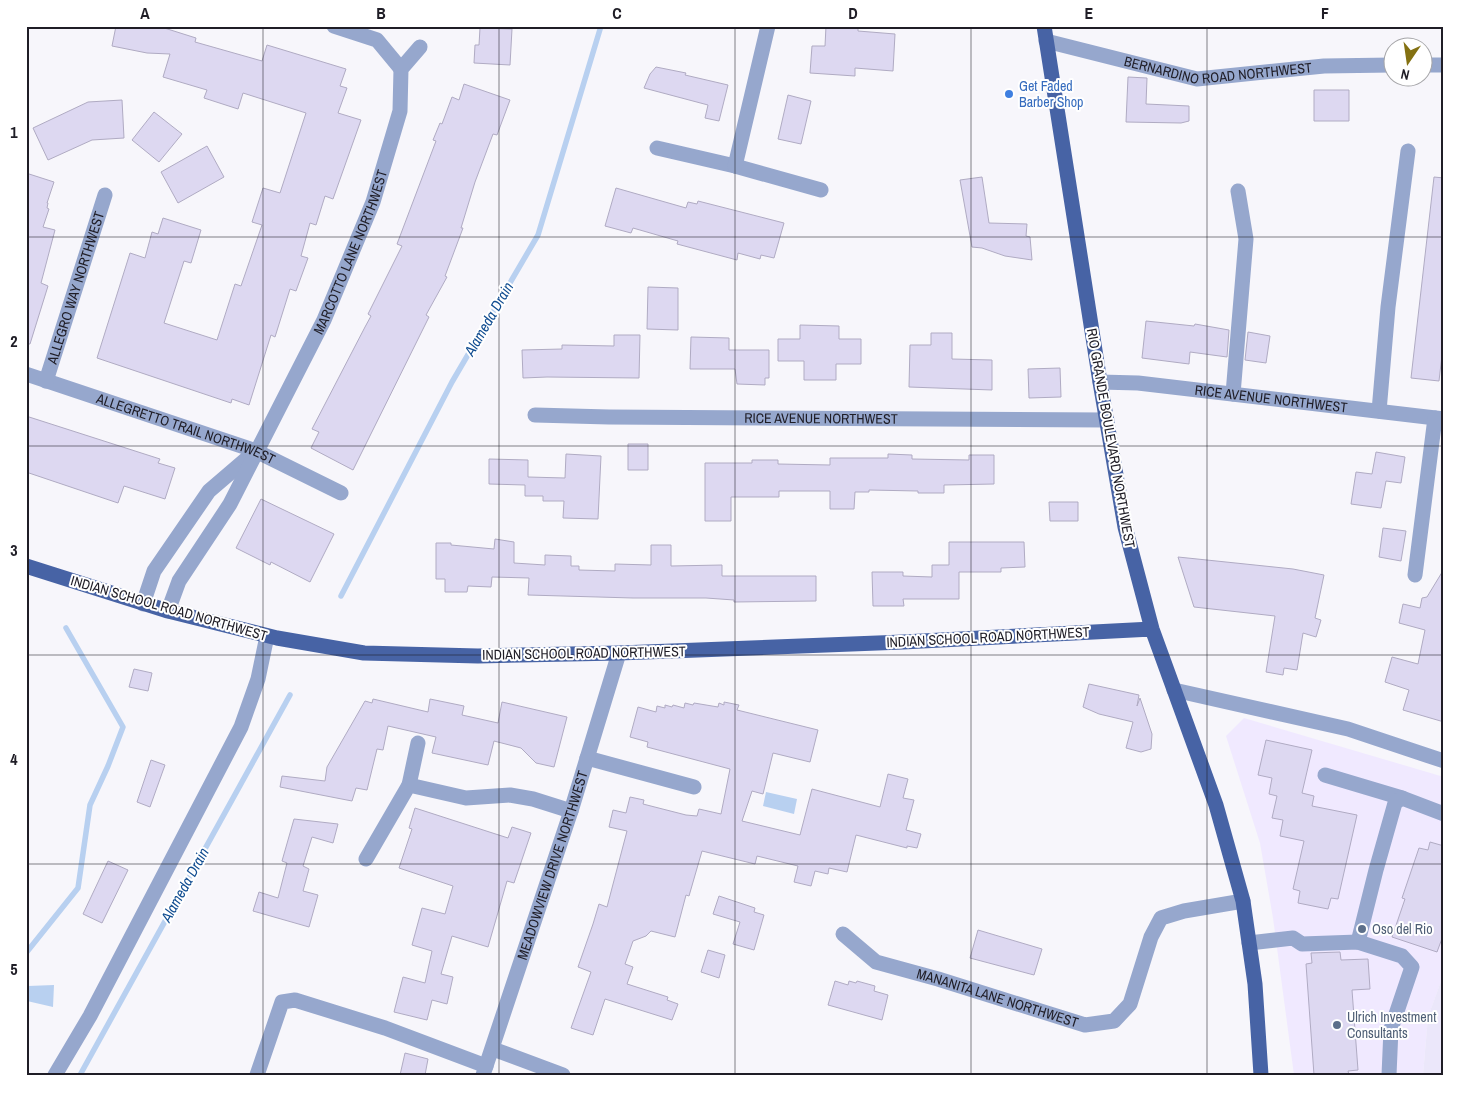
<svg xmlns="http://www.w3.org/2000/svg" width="1470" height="1101" viewBox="0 0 1470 1101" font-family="'Archivo Narrow',sans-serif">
<rect width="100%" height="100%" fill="#f7f6fb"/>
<path fill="#f0e9ff" d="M1244,718L1444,777V973L1428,1017L1423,1075H1294L1273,918L1260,843L1226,736Z"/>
<path fill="#ebe7fa" d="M1444,973V1075H1423L1428,1017Z"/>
<path fill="#b8d0f0" d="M766,792L797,799L794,814L763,806Z
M54,985L53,1007L27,1001L28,986Z"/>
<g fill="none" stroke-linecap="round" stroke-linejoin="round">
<path stroke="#b8d0f0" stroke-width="5.5" d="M341,596L452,382L538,235L601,26
M26,953L78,888L90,805L108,766L123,727L66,628
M80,1075L290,695"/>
</g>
<path fill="#ddd8f1" stroke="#b0abc3" d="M116,26H158L196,38L195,42L262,61L267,45L346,69L340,86L347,88L338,113L361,120L333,199L325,196L316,225L310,223L301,256L308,258L296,291L290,289L275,337L271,335L249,405L232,399L231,403L97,358L130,253L145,258L152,232L158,234L163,218L201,230L191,263L184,261L164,323L217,340L235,284L241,286L262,225L252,222L263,188L280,193L306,113L243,93L238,109L204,98L207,90L163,77L170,54L147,53L112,46Z
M826,26H858V31L895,34L893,71L855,68V76L810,73L812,46H825Z
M480,28L512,29L510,65L474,63L475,45H479Z
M656,67L686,73L685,75L728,85L719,121L705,118L708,105L644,88L650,74Z
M1128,77L1147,78L1146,104L1189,106V121L1181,123L1126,122Z
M464,84L510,100L497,135L493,134L475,182L461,228H463L445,276L447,277L426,315L429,317L353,470L311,448L319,432L312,429L365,327L371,316L368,314L402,246L397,244L436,141L433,140L440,123L442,124L452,97L459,100Z
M1314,90H1349V121H1314Z
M788,95L811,101L801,144L778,139Z
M122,100L124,138L92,140L48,160L33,128L88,102Z
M154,112L182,134L159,162L132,140Z
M207,146L224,177L178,203L161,172Z
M26,173L54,182L47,203H48L47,208L49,209L43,227L55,230L41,283L48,286L30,344H26Z
M982,177L989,223L1027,224L1026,236L1030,237L1032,260L1005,256L982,248L972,247L960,180Z
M1434,177L1444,178V338L1439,381L1411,378Z
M616,188L686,208L688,202L697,204L698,201L784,223L774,258L761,255L760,259L738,253L737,260L677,244L678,241L633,228L631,233L605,226Z
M648,287L678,288V330L647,329Z
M1146,321L1194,326L1195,324L1229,330L1227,357L1190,352L1189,364L1142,358Z
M800,325L839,326V339H861V364H836V380H804V361H778V339H800Z
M1248,332L1270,336L1266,363L1245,360Z
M931,333H952V359L992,360V390L909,387L910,345H931Z
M614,335H640L639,378L547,377L523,378L522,350L562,349V345L614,346Z
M691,337L729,338V350H769V378H765V385L737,384L735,369H690Z
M1060,368L1061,397L1029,398L1028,369Z
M26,416L160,459L158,463L175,468L165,499L124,486L118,503L26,472Z
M628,444H648V470H628Z
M1376,452L1405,457L1401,483L1386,481L1381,508L1351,504L1356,472L1372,474Z
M566,454L601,456L598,519L563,518L564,501H543V496H525V485L489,484V459L528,460V477L565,478Z
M888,454L912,455V459L969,460V455H994V484L944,485V493H918V491L869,490V492H855L854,509H830V491H779V497H731V521H705V463H752V460H778V464L830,465V458H888Z
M261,499L334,534L310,582L271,562L270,565L236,548Z
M1049,502H1078V521H1050Z
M1383,528L1406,531L1401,561L1379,557Z
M495,539L514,542V563L545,565V555L571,556V566H579V570L615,571V564L651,565V545H671V566L722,565V576H816V601L734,602V600L706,598H633L528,595L529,578L492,577L491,587L468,586L467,592H445V579H436V543H451V545L494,549Z
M949,542H1024L1025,567L1001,568V572H959V599H903L904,606H873L872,572H903V576L932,577V565H949Z
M1178,557L1293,569L1324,575L1315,618L1321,620L1316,637L1303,633L1297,670L1284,668L1283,675L1266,672L1275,616L1194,607Z
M1444,569V722L1403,710L1409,690L1385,682L1392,657L1418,664L1425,630L1399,623L1403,604L1420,608L1422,598L1427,597Z
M134,669L152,673L148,691L129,687Z
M1089,684L1139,695L1137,706L1140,698L1152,734L1151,749L1141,752L1126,748L1133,722L1099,714L1083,707Z
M373,699L428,712L430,699L464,706L462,715L498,723L502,702L567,717L554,767L536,763L521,748L494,741L488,765L432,753L436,737L388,726L383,750L377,749L367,790L356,788L352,801L280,787L282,776L325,781L327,767L365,701L372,703Z
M724,702L739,705L737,710L818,730L810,762L773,753L763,794L752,791L742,821L800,835L812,789L880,807L888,774L908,779L903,798L914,800L906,830L921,834L917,848L907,846V848L856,835L847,872L829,868L828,874L815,871L811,886L794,882L798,866L757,856L755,864L702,851L689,896L686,895L675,937L651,931L646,936L633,941L625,964L633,967L627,984L668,997L667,1000L678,1004L672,1020L605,999L593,1035L571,1028L591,972L578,967L593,924L599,904L607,907L627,831L609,827L613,810L626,813L630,797L644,800L643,804L686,815L697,816L699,809L721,814L730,769L647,747L648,742L630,737L638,707L656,712L657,706L665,708V705L672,707L673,705L684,708L685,703L693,705L694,703L718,707L719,703L724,705Z
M1266,740L1312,750L1302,793L1314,796L1312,806L1357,815L1338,899L1331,898L1328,909L1298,903L1300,891L1293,889L1304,841L1280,836L1283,820L1272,818L1277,796L1269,794L1272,778L1258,775Z
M151,760L165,765L150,807L137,802Z
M415,808L508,838L512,827L531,833L514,883L507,881L488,947L452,936L441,974L453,977L447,1004L432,1000L427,1020L394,1012L403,977L425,983L432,951L412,945L422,908L445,914L453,886L399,868L412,829L409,828Z
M294,819L338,824L333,843L312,837L303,866L309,869L303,891L318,895L309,927L253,911L259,892L278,898L287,863L282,861Z
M1430,842L1444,846V933L1437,952L1392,937L1405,899L1402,898L1419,848L1428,850Z
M108,861L128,870L102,923L83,914Z
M719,896L755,908L754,912L764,915L754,950L733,944L740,922L713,914Z
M978,930L1042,949L1034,975L970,958Z
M708,950L725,955L719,978L701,972Z
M1340,952L1341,960L1368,959L1370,989L1352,990L1358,1070L1348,1071L1349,1075H1314L1306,964L1312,963L1311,953Z
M835,981L848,985L849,981L856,983L857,981L875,986L874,991L888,995L882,1020L828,1005Z
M405,1053L428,1059L425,1075H400Z"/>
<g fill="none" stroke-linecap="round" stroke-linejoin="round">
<g stroke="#96a7cd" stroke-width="15">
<path d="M334,26L377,40L401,69"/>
<path id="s1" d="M1046,41L1197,79L1324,66L1392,65"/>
<path d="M1422,65H1444"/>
<path d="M657,148L735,166L821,190"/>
<path d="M735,166L768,26"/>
<path id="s2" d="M26,374L256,451L341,493"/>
<path id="s3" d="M46,381L105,195"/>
<path id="s4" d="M1100,382L1138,383L1444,419"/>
<path d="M1233,394L1246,239L1238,191"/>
<path d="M1379,411L1388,307L1408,151"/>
<path id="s5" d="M535,415L609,417L1107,420"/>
<path d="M1415,575L1435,418"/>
<path d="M143,604L154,571L209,491L251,455"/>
<path id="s6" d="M168,611L179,581L230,504L324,320L373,202L400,111L401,69L420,47"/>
<path d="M1174,690L1348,729L1444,761"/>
<path d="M587,758L694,787"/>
<path d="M1325,775L1402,798"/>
<path d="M409,785L418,743"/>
<path d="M366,859L409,785L466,798L510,795L533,799L571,811"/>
<path id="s7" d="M843,934L876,962L938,979L1085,1025L1114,1021L1130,1004L1151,937L1161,918L1184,911L1243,901"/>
<path d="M1358,942L1376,870L1395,803L1402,798L1444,814"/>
<path d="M1249,943L1293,938L1302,944L1358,942L1402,956L1412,967L1391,1029L1389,1075"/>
<path d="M493,1049L563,1075"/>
<path d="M55,1075L90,1016L241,727L258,679L267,636"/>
<path d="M257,1075L282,1002L295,1000L385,1028L486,1066"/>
<path id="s8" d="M483,1075L571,811L619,653"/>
</g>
<path stroke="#4763a5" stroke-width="15" d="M1044,26L1100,382L1125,527L1152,629L1216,805L1243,901L1255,984L1261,1075
M26,566L168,611L277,638L364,653L478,656L619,653L903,642L1152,629"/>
</g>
<path fill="none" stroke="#1f1d26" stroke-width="1" stroke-opacity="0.55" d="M263,26V1075M499,26V1075M735,26V1075M971,26V1075M1207,26V1075M26,237H1444M26,446H1444M26,655H1444M26,864H1444"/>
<circle fill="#3f7fe0" stroke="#fff" stroke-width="2" cx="1009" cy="94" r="5"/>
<g fill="#5c6f8a" stroke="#fff" stroke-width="2">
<circle cx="1362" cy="929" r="5"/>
<circle cx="1337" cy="1025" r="5"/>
</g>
<g text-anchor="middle" stroke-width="4" stroke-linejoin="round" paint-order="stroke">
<g font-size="14" fill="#1f1d26" stroke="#fff">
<text dy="5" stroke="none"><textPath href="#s1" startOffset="176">BERNARDINO ROAD NORTHWEST</textPath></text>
<text dy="5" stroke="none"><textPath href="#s6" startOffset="404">MARCOTTO LANE NORTHWEST</textPath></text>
<text dy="5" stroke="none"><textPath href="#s3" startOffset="98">ALLEGRO WAY NORTHWEST</textPath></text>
<text dy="5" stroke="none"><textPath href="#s4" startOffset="172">RICE AVENUE NORTHWEST</textPath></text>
<text dy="5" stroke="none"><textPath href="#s5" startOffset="286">RICE AVENUE NORTHWEST</textPath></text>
<text dy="5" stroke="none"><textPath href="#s2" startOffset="169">ALLEGRETTO TRAIL NORTHWEST</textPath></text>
<text transform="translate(1111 438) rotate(80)" y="5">RIO GRANDE BOULEVARD NORTHWEST</text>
<text transform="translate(169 608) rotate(16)" y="5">INDIAN SCHOOL ROAD NORTHWEST</text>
<text transform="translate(988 637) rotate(-3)" y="5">INDIAN SCHOOL ROAD NORTHWEST</text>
<text transform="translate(584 653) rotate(-1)" y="5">INDIAN SCHOOL ROAD NORTHWEST</text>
<text dy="5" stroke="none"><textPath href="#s8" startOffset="221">MEADOWVIEW DRIVE NORTHWEST</textPath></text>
<text dy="5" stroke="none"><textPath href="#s7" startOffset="170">MANANITA LANE NORTHWEST</textPath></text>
</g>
<g font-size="14" fill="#366cbe" stroke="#fff" text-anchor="start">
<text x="1019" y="91">Get Faded<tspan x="1019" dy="16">Barber Shop</tspan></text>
</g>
<g font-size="14" fill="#4e5e75" stroke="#fff" text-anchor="start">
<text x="1372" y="934">Oso del Rio</text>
<text x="1347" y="1022">Ulrich Investment<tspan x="1347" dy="16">Consultants</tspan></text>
</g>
<g font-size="15" font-style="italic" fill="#114d91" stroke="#fff">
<text transform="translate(489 319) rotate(-60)" y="5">Alameda Drain</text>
<text transform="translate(185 885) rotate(-61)" y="5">Alameda Drain</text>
</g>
</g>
<rect width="1470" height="1101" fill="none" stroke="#ffffff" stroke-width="55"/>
<g transform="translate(1408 62) rotate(193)"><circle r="24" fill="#ffffff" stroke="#a5a5a8"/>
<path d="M0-4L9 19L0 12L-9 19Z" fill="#847112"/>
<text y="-8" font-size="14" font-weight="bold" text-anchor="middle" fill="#1f1d26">N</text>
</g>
<rect x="28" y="28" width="1414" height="1046" fill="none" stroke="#1f1d26" stroke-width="2"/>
<g font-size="16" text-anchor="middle" font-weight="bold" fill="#1f1d26">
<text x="145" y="19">A</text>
<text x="381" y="19">B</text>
<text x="617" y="19">C</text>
<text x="853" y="19">D</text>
<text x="1089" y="19">E</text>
<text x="1325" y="19">F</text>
<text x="14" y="138">1</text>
<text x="14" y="347">2</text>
<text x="14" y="556">3</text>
<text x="14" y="765">4</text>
<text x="14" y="975">5</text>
</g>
</svg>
